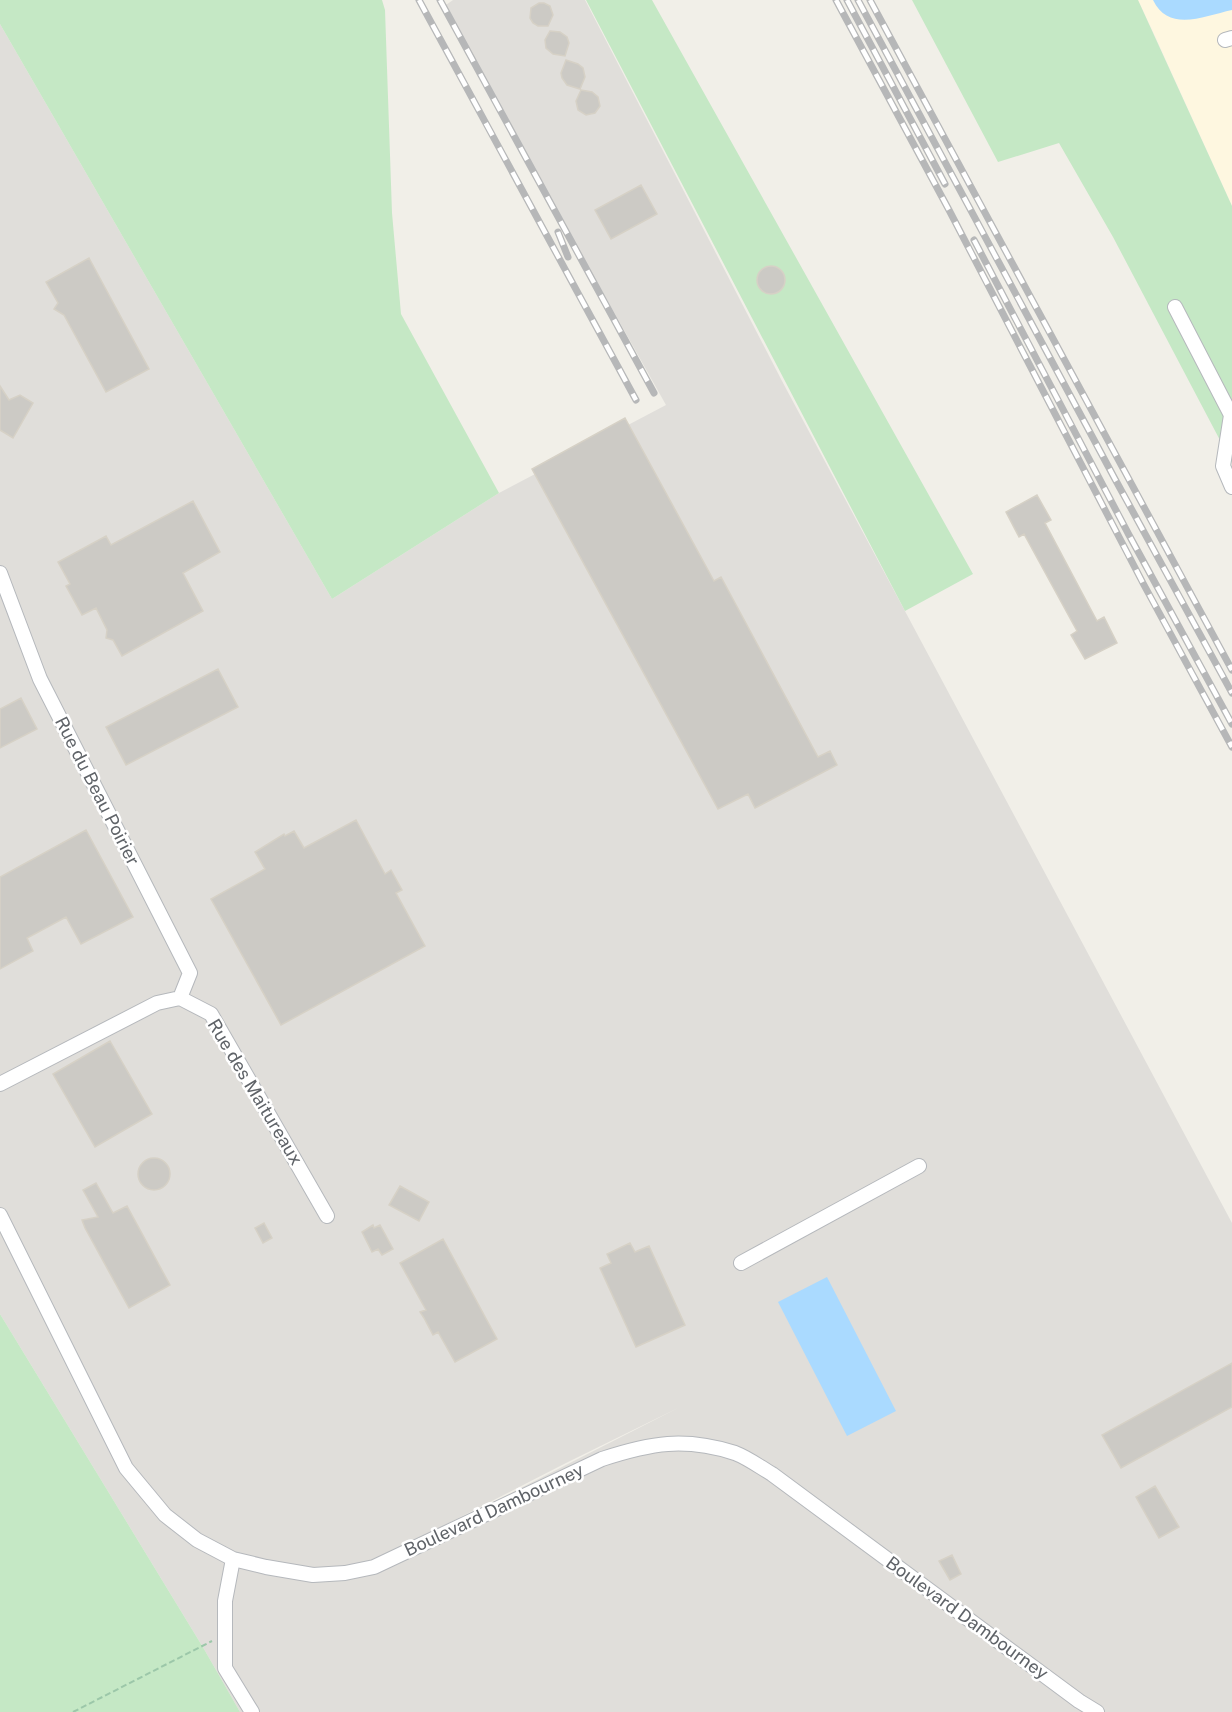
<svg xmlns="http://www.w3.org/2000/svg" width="1232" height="1712" viewBox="0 0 1232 1712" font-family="'Public Sans',sans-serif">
<rect width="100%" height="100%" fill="#f1efe8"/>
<path fill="#fef7e0" d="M1138,0H1232V206L1154,34Z"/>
<path fill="#e0deda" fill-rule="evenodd" d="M453,0H585L782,381L1232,1223V1712H240L204,1649L0,1314V24L332,599L499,493L666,405L443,7ZM678,1408L358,1571L357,1570L566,1463Z"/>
<path fill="#c5e8c5" d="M0,0H382L385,10L392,213L401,314L499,493L332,599L0,24Z
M586,0H652L973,574L905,611Z
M912,0H1138L1232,206V463L1113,237L1059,143L998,162Z
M0,1314L204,1649L240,1712H0Z"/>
<path fill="#aadaff" d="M1153,0H1232V10C1204,16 1169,33 1153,0Z
M827,1277L896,1411L847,1436L778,1302Z"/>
<path fill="#cccac5" stroke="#d6d1c6" stroke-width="1.5" d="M539,3H544L550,6L553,15L548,26H538L533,23L530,18L531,8Z
M550,31L560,32L567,37L569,43L565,56L553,54L546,48L545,40Z
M566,60L578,64L583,68L585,77L580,89L567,85L562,78L561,73Z
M581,90L592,92L598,97L600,106L595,113L586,115L578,110L576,101Z
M641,185L657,214L611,239L595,210Z
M89,258L149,369L106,392L64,315L54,309L58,303L46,282Z
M757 280a14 14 0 1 1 28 0a14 14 0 1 1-28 0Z
M0,386L9,400L20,395L33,403L13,438L0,430Z
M625,418L714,581L721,577L818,757L830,751L837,765L755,808L748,794L718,809L532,469Z
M1037,495L1051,520L1045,523L1097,621L1104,617L1117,643L1085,659L1071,635L1077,631L1024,534L1019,537L1006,512Z
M193,501L220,552L183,573L203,611L122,656L113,640L106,638L107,630L96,608L82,615L66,586L70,584L58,562L106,536L111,545Z
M218,669L238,707L126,765L106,727Z
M21,698L37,729L0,748V709Z
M356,820L385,874L391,870L402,890L396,893L425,946L281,1025L211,899L265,869L255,852L284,834L285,836L294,831L304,848Z
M86,830L133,917L81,944L66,917L27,938L33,951L0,969V877Z
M110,1041L152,1114L95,1147L53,1074Z
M138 1174a16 16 0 1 1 32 0a16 16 0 1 1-32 0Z
M96,1183L113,1213L127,1206L170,1285L129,1308L85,1228L82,1220L98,1217L83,1190Z
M400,1186L429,1202L419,1221L389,1205Z
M264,1223L272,1238L263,1243L255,1228Z
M373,1225L374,1228L380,1225L393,1249L382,1255L378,1249L372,1252L362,1232Z
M443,1239L497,1339L455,1362L438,1332L433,1335L424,1318L420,1312L426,1310L400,1263Z
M630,1243L635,1252L649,1246L685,1325L636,1347L600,1268L611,1263L607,1254Z
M1232,1363V1407L1121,1468L1102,1435Z
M1155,1486L1179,1527L1159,1538L1136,1497Z
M952,1555L961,1574L950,1580L939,1561Z"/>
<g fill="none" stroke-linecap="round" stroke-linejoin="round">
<defs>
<path id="minor" d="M1225,40L1232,38
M1175,307L1231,415L1223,466L1232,487
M0,573L40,679L190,973L180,998
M0,1084L157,1003L180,998L211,1014L327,1216
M0,1215L126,1468L165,1515L197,1540L233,1559L266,1567L313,1575L345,1573L374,1567L602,1459C651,1443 684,1437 735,1453C748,1458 760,1467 772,1474L1079,1701L1097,1712
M741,1263L919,1166
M233,1559L225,1601V1668L252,1712"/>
</defs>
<use href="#minor" stroke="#b5b8bc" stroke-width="16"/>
<path stroke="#9cc7a9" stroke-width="2" stroke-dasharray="6 3" stroke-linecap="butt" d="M73,1712L212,1641"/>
<use href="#minor" stroke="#fff" stroke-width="14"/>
<defs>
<path id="rail" d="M419,0L636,400
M440,0L654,393
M836,0L949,210L1144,585L1232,747
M847,0L945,184
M858,0L1115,479L1232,693
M870,0L1232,670
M558,232L568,257
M974,240L1129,535L1232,724"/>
</defs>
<use href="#rail" stroke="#b6b7b8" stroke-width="7"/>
<use href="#rail" stroke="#fff" stroke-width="4.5" stroke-dasharray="14" stroke-linecap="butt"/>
</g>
<g text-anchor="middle" stroke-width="5" stroke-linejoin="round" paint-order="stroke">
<g font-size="18" fill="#5f6368" stroke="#fff">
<text transform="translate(97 791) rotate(63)" y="6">Rue du Beau Poirier</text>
<text transform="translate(255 1092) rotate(59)" y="6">Rue des Maitureaux</text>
<text transform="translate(494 1510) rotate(-25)" y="6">Boulevard Dambourney</text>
<text transform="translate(967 1618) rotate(36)" y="6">Boulevard Dambourney</text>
</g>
</g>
</svg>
